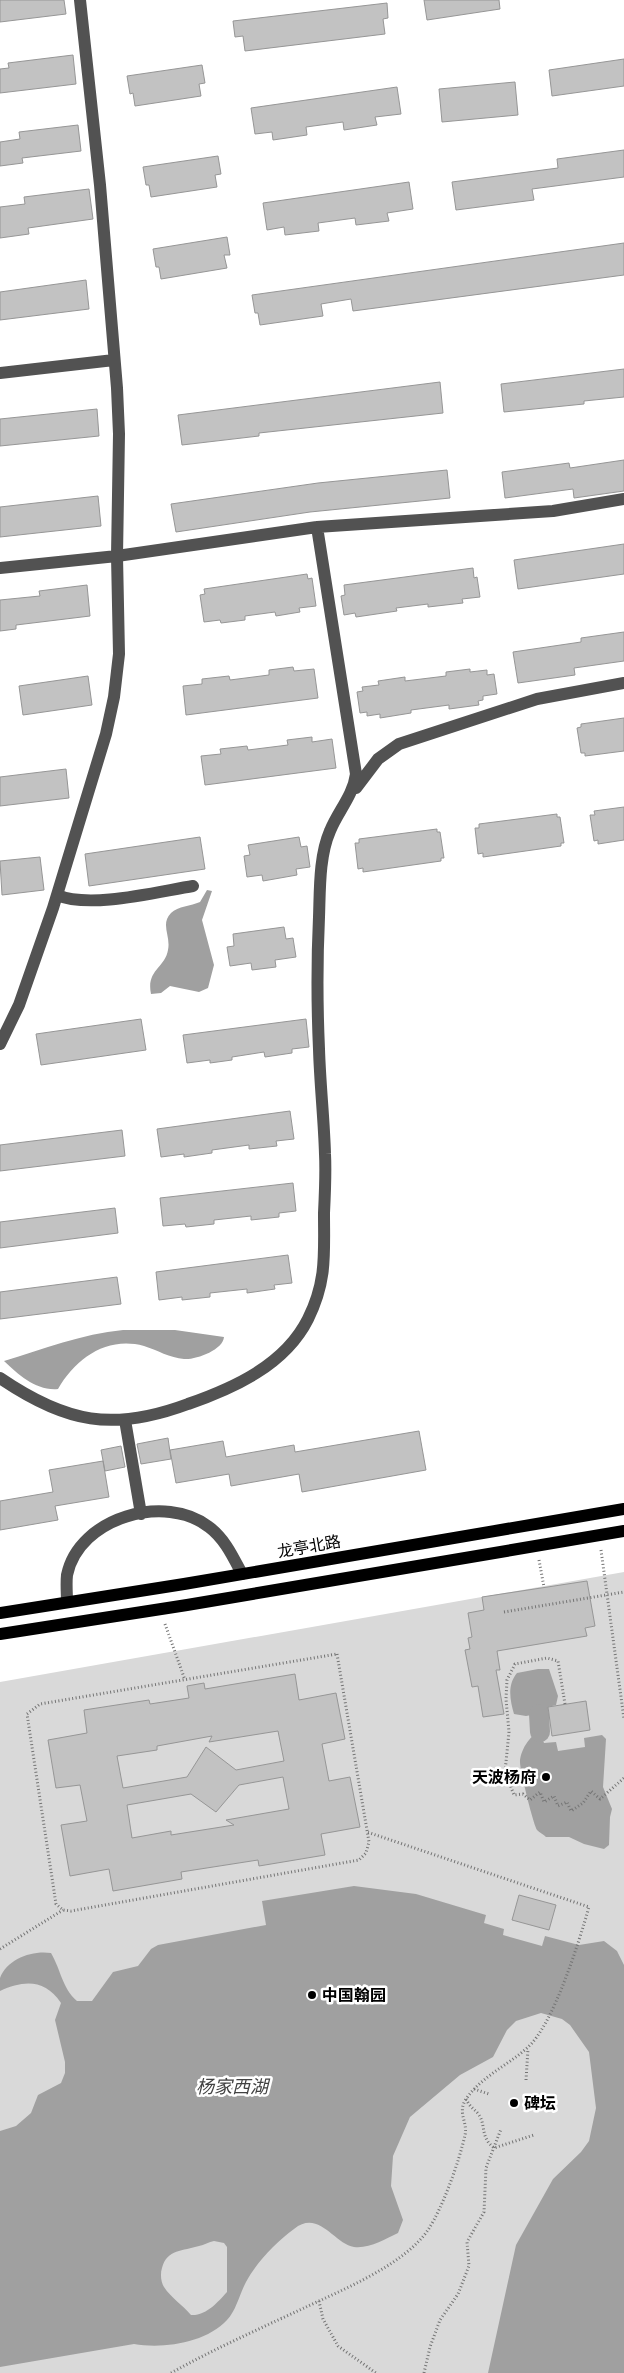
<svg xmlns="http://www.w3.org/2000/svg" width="624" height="2373" viewBox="0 0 624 2373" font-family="'Work Sans','Noto Sans SC',sans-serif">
<rect width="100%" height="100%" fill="#fff"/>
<path fill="#d9d9d9" d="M624,1572V2373H0V1682Z"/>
<path fill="#a0a0a0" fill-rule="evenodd" d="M207,890L212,891L202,920L214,965L208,988L199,992L170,986L161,993L151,994C146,970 165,968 168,950C171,936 160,924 171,913C178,906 191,906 200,902Z
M123,1330H175L224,1337C223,1350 196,1360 184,1359C170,1358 157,1350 144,1346C107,1336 76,1358 58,1389C36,1391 19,1375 4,1361C43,1349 82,1334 123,1330Z
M538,1669H549L558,1696L556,1705L548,1707V1712L526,1716L514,1714C510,1700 507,1685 517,1673Z
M540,1732L544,1743L556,1742L558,1751L585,1747L584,1738L602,1735L606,1739L603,1787L612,1809L610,1817L609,1845L604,1849L584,1844L569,1837H546C544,1835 539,1832 537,1830C533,1823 520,1771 520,1762C520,1752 529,1735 540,1732Z
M354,1886L416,1894L486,1915L484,1923L504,1929L503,1935L542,1946L545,1936L579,1945L604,1941L617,1951L624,1965V2373H488L516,2245L553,2179L581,2152L589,2141L596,2108L589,2052L570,2025L562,2019L541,2013L516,2021L507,2030L493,2057L460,2075L410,2117L393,2156L391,2186L403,2220L398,2233C385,2239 369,2249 354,2247C334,2244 319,2209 294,2229C276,2242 256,2263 246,2282C240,2293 236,2311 227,2320C206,2343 163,2349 134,2344L0,2367V2131L16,2126L31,2113L38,2095L61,2083L65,2073V2062L55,2020L61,2003C45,1979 24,1980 0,1991C0,1988 0,1981 0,1978C7,1959 32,1950 51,1953C61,1970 62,1988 77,2001H92L113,1972L138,1966L151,1949L158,1945L266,1925L262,1901ZM214,2241L224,2243L227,2247V2292C218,2302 206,2316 191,2315C183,2305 171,2298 164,2287C161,2282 160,2274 162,2268C167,2249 183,2251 199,2246C204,2245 209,2242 214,2241Z"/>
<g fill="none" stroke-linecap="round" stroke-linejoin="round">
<path stroke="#a0a0a0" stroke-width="20" d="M539,1714L540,1732"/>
</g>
<path fill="#c2c2c2" stroke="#969696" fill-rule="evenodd" d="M0,0H64L66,14L0,22Z
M424,0H499L500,9L427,20Z
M387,3L388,18L383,19L385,34L245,51L243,36L235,37L233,21Z
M73,55L76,84L0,93V69L9,68L8,63Z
M624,59V86L552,96L549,70Z
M202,65L205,83L199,84L201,96L135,106L133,93L130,94L127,76Z
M515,82L518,115L442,122L439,89Z
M397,87L401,114L375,117L377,125L344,130L343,122L306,127L307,135L273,140L272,132L255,134L251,108Z
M78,125L81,151L22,158L23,163L0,166V142L20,139L19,132Z
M624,150V177L532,189L534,200L456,210L452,182L558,168L557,159Z
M218,156L221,174L215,175L217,187L151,197L149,185H146L143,167Z
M409,182L413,209L387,213L389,221L356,225L355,218L318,223L319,231L285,235L284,227L267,230L263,203Z
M89,189L93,219L28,228L29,234L0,238V207L25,204L24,197Z
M227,237L230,255H224L227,268L161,279L159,267H156L153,249Z
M624,243V275L353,311L351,299L321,304L323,316L260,325L258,313H255L252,295Z
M86,280L89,309L0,320V292Z
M624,369V397L584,401V404L504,412L501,384Z
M440,382L443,413L259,433V436L182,445L178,415Z
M97,409L99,436L0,446V419Z
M624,460V491L574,498L573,489L505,498L502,472L569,463L570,468Z
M447,470L450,498L310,512L176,532L171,504L318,483Z
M98,496L101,526L0,537V507Z
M624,544V574L518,589L514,560Z
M473,568L474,578L477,577L480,597L462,599L463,603L428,607V604L396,608L397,611L356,617L355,613L344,615L341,596L345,595L344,585Z
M307,574L308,579L312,578L316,606L299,608L300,612L276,616L275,612L245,616V620L221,623L220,620L204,622L200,595L205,594L204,589Z
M87,585L90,616L16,625V629L0,631V600L40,596L39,591Z
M624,632V661L574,668L575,675L518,683L513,652L581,642V638Z
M293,667L294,671L314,669L318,698L186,715L183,686L202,684V679L229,676L230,680L269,675V670Z
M470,669V672L487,670V675L494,674L497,694L483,696V700L478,701L479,705L449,709V705L411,710V713L380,718V714L367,716V712L360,713L357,692L363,691L362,687L379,685L378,681L405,677V681L446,676V672Z
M88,676L92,705L23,715L19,686Z
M624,718V751L585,756V753H581L577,728L581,727V724Z
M312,737V742L332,739L336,768L205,785L201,756L221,754L220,749L247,746L248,750L288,745L287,740Z
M66,769L69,798L0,806V777Z
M624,807V840L598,844V840L594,841L590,815H595L594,811Z
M557,814V817H560L564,843H561V846L483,857V853L478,854L475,828H479V824Z
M437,829V832H440L444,858H441V861L363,872V868L358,869L355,843H359V839Z
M200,837L205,869L89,886L85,854Z
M299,837L301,847L307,846L310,867L296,869L297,875L263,881L262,875L247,877L244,856L250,855L248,845Z
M40,857L44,890L2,895L0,861Z
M284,927L286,939L293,938L296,957L275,960L276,967L252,970L251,963L230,966L227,947L234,946L233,934Z
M141,1019L146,1050L41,1065L36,1034Z
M306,1019L309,1047L292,1049V1053L265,1057L264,1052L232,1057V1060L210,1063V1060L187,1063L183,1035Z
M290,1111L294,1139L276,1141L277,1146L249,1149V1145L212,1150V1153L184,1157V1154L161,1157L157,1129Z
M122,1130L125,1156L0,1171V1145Z
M293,1183L296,1211L279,1213V1217L251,1220V1216L214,1220V1224L186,1227L185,1224L163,1226L160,1198Z
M115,1208L118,1233L0,1248V1222Z
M288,1255L292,1283L274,1285L275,1289L247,1293V1289L210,1293V1297L182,1300V1297L159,1300L156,1272Z
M117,1277L121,1304L0,1319V1292Z
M419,1431L426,1470L302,1492L299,1474L231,1486L229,1474L176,1483L170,1450L223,1441L226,1457L294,1445L295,1452Z
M168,1438L171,1459L141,1464L137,1444Z
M121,1446L125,1467L105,1471L101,1450Z
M103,1461L109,1497L55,1506L58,1520L0,1530V1501L53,1492L49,1470Z
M587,1581L595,1626L585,1628L587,1636L497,1651L500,1670H496L504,1714L483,1717L478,1686L472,1687L465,1650L470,1649L468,1638L472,1637L468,1613L484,1610L482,1597Z
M295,1674L299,1700L336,1693L345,1739L322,1744L329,1781L350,1777L360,1827L321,1834L325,1855L259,1866L258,1860L181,1872L182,1879L113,1891L109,1869L70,1876L61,1825L87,1821L80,1785L56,1788L48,1740L87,1733L84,1710L149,1700L150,1704L189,1698L187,1686L204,1683L205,1689ZM278,1731L284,1761L236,1770L206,1747L187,1777L123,1788L117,1756L157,1750V1746L212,1736L209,1742ZM283,1777L289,1809L226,1820L234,1825L171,1835V1831L132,1838L127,1805L191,1794L216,1812L239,1785Z
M586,1701L590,1730L552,1736L548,1707Z
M519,1895L556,1905L549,1930L512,1920Z"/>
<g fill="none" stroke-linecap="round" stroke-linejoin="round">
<path stroke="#747474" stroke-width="3" stroke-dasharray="1 2.5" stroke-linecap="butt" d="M601,1550L624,1719
M539,1560L544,1587
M504,1612L624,1592
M165,1624L185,1680
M337,1654L369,1842L366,1853L359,1860L71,1911L63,1910L56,1904L27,1714L40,1704Z
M565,1704L558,1661L547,1658L515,1664L507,1680L506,1699L509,1732L505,1772L514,1795L523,1794L530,1800L540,1792L544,1802L554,1796L558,1806L567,1802L571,1811L583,1803L591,1791L600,1799L624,1778
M0,1949L63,1910
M526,2080L528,2049
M474,2089L489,2094
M466,2099C471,2109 475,2109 479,2115C486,2125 480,2137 494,2148L534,2135
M319,2301L323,2319L338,2346L376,2373
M171,2373C214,2349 259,2329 304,2308C342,2290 404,2265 428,2230C443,2207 459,2162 465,2135C468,2122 457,2113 466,2099C482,2076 507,2066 527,2048C553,2026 579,1942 589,1907L367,1832
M424,2373L430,2347L440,2320L458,2294L469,2266L467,2242L484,2212L486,2168L501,2129"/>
<path stroke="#525252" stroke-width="12" d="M0,373L114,360
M0,568L117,556L317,527L553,511L624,499
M356,788L378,759L399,744L537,699L624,683
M57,895C90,909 156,892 193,886
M0,1044L19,1005L53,908L106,734L114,697L119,654L117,556L119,434L117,388L100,185L80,0
M0,1378C66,1423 113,1432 188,1404C234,1388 285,1365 308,1319C327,1281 324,1254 324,1213C325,1193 326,1173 325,1154C324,1119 320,1084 319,1049C317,1005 317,960 319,917C320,890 319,856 330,831C338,811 353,796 356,774L317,527
M125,1420L141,1514
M67,1602C67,1594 66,1584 67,1575C79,1517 166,1493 209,1527C225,1539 233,1557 242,1574"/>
<path stroke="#000" stroke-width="12" d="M0,1613L184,1584L624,1509
M0,1634L187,1605L624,1531"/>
</g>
<g fill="#000" stroke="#fff" stroke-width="2">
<circle cx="546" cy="1777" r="5"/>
<circle cx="312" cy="1995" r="5"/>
<circle cx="514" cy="2103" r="5"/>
</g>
<g text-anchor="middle" stroke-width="5" stroke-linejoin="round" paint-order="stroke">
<g font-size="16" fill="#000" stroke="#fff">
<text transform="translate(309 1546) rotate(-10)" y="6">龙亭北路</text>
</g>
<g font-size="16" font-weight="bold" fill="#000" stroke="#fff" text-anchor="start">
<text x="536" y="1783" text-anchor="end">天波杨府</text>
<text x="322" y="2001">中国翰园</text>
<text x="524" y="2109">碑坛</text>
</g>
<g font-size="18" font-style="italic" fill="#414141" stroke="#fff">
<text x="232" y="2093">杨家西湖</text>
</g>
</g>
</svg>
